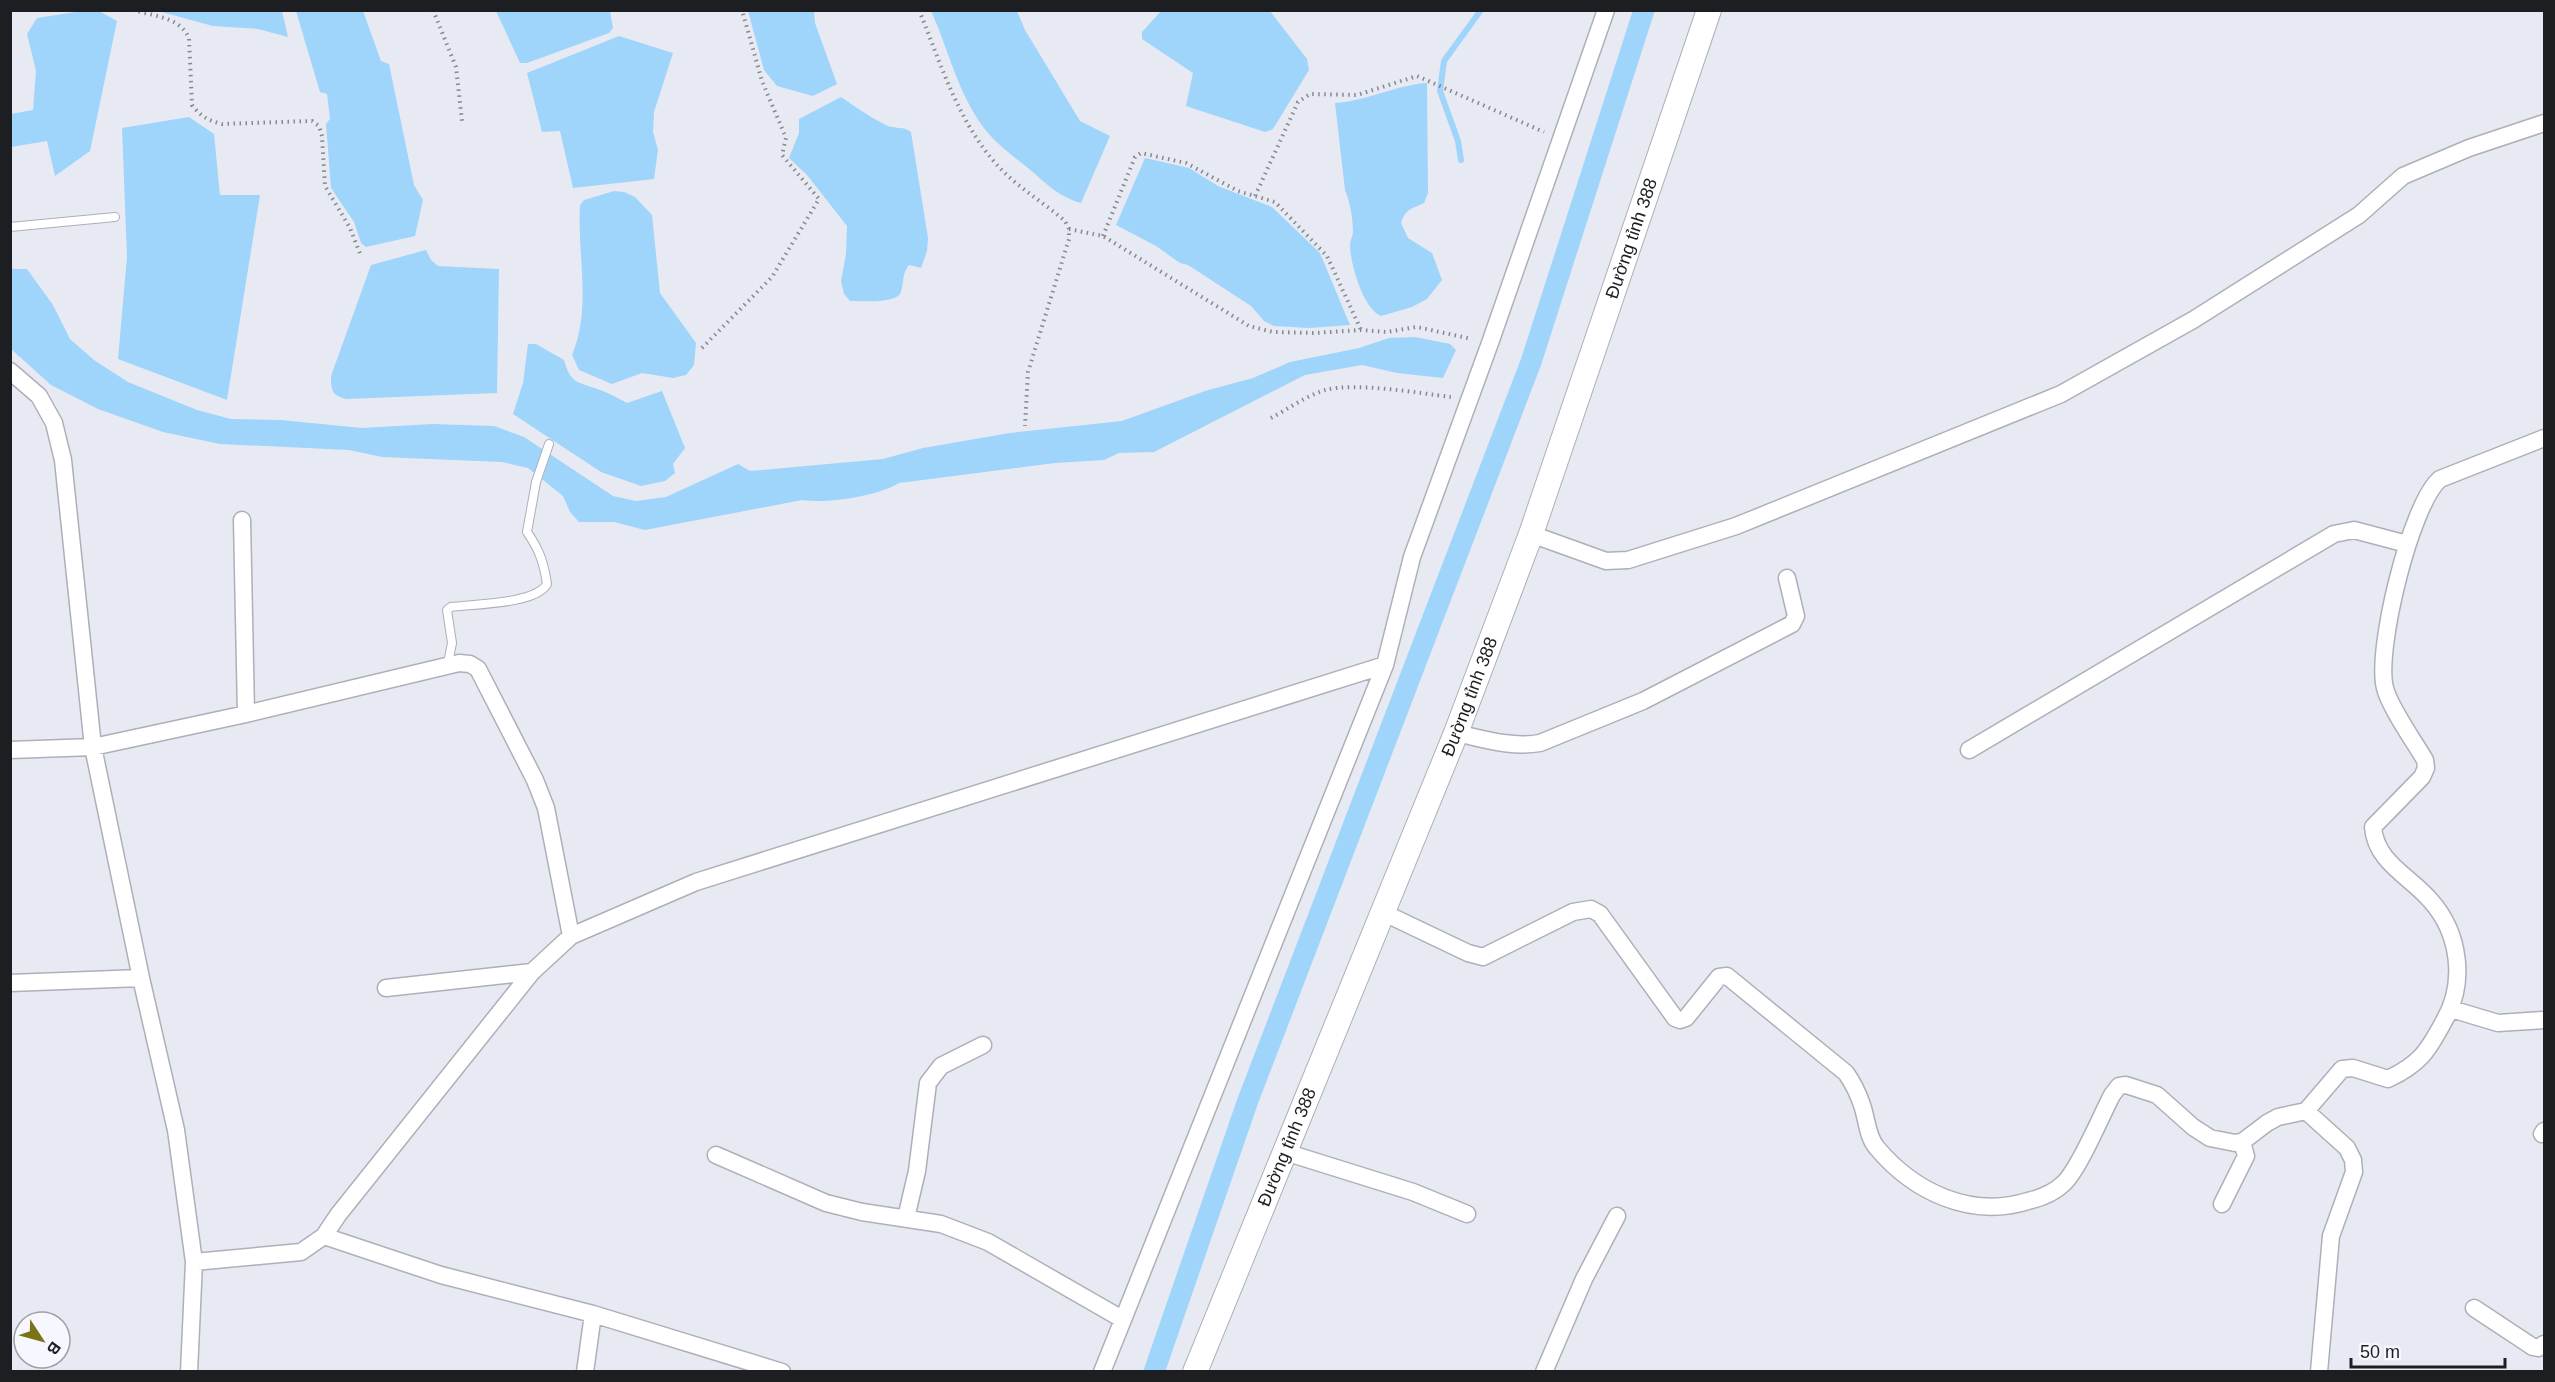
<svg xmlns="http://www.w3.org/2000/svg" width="2555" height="1382" viewBox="0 0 2555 1382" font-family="Arial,sans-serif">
<rect width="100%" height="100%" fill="#e8eaf3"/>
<path fill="#9fd4fb" d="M1162,10L1270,11L1307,59L1309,70L1273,129L1265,132L1186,106L1193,73L1142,39V32Z
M99,11L117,21L90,151L55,176L47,141L11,147V114L33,110L36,71L27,34L37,18L82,11Z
M158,11H282L288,37L258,29L213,26Z
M296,11H363L381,61L389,64L414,185L423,200L415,236L366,247L361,243L354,222L331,188L326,124L330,119L327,94L320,92Z
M496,11H610L613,28L609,33L527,63H520Z
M748,11H814L815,23L837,84L813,96L777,86L764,70Z
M931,11H1017L1025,30L1080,121L1110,136L1081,203C1057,196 1047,184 1028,168C1013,156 995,143 984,128C957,92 949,50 931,11Z
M619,36L673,53L654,112L653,132L658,150L654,179L573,188L560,131L542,132L527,73Z
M1427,83L1428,193L1424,203C1412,209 1406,208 1401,223L1408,238L1432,253L1442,280L1427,299L1412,307L1381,316C1363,309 1350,263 1350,245C1350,240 1353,236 1353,232C1353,219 1350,202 1345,190L1335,103C1367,101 1396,85 1427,83Z
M841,97C856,107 871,118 888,126C896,129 904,126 911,132L928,238L927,251L921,268L909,265C902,273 904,282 901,292C897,304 861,301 850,301L844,294L841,281L846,254L847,226L807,175L789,158L799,133V119Z
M189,117L214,134L220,195H260L227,400L118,359L127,257L122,128Z
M1145,158L1189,168L1218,186L1272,207L1320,253L1350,325L1309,328L1274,326L1264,321L1251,306L1188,265L1180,263L1156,246L1116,225Z
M614,191L624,192L635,197L652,215L660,293L696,343L694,365L686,375L673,378L642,373L612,384L579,370L572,355C592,307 577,255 580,205L584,200Z
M426,250L431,260L438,266L499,269L497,393L346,399C332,395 331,391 331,376L371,265Z
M11,269H27L53,305L70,339L94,360L128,382L197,410L231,419L281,420L362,428L433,424L494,426L524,437L613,496L636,501L666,497L738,464L750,471L883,459L923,448L1010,433L1122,421L1205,391L1253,378L1290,362L1359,348L1389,338L1415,337L1450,344L1456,350L1443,378L1397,373L1362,365L1305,375L1154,452L1119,453L1104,460L1055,463L899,483C878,496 827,504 802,500L645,530L614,522H579L570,512L563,496L528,468L502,462L382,457L349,450L220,444L163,432L98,409L51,385L11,349Z
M528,344H536L564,360C571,384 576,381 597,389C607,392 618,398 627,403L662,391L685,448L673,464L675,473L665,481L641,486L601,472L513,414L523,383Z"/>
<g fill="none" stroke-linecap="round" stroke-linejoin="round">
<path stroke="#9fd4fb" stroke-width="6" d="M1461,160L1458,141L1440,91L1444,61L1481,10"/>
<path stroke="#9fd4fb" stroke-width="21" d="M1154,1372L1247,1103L1531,362L1644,10"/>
<defs>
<path id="service" d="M10,227L115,217
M449,658L452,643L447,610L451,607C474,604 536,604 547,584C544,563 539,549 527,532L536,482L549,444"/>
<path id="minor" d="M10,371L39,396L54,423L63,460L93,747L141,978L10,983
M242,520L246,714
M1531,534L1606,561L1628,560L1736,526L2061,394L2193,320L2359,215L2403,176L2469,148L2544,123
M1456,733C1484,739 1511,748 1540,743L1643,701L1792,624L1796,616L1787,578
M10,750L93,747L246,714L459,663L470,664L478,669L535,780L546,808L571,936L532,972L338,1215L324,1236
M1969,750L2334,534L2354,530L2407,544
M1382,912L1468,953L1483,957L1573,912L1591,909L1600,914L1675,1018L1680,1020L1686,1018L1719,977L1727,976L1846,1073C1853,1083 1858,1093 1862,1105C1867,1119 1867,1137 1877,1148C1914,1192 1971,1219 2028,1201C2041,1198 2054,1193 2064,1183C2079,1169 2101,1116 2112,1095L2119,1086L2126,1085L2157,1095L2193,1127L2210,1138L2235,1143L2242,1142L2267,1123L2278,1117L2306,1111L2342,1069L2353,1068L2388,1079C2420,1064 2428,1051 2444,1021C2466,983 2460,934 2431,901C2410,876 2376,863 2373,827L2422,777L2426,768L2425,760C2415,743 2389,706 2385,688C2375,651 2411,503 2440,479L2544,438
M571,936L696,882L1385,665
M141,978L176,1130L194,1262L189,1372
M386,988L532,972
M2451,1009L2498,1023L2544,1020
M2306,1111L2347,1148L2353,1160L2354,1172L2331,1236L2319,1372
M2542,1134L2544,1131
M1285,1152L1413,1192L1467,1214
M716,1155L826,1203L862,1212L941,1224L988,1242L1122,1319
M2222,1204L2246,1156L2242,1142
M906,1218L917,1171L928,1083L941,1066L983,1045
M194,1262L301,1252L324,1236L441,1275L593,1314L782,1372
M2474,1308L2533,1347L2538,1348L2544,1344
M585,1372L593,1314
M1102,1372L1385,665L1412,557L1490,343L1606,10
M1544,1372L1584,1279L1617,1216"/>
<g id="secondary">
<path id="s1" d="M1195,1372L1456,733L1531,534L1709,10"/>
</g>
</defs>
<use href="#service" stroke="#aeafb8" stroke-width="10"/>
<use href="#minor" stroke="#aeafb8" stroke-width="19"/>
<use href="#secondary" stroke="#aeafb8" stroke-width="26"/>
<path stroke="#86888e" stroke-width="4" stroke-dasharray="1.5 4.5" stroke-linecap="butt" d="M133,10C153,16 180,17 189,38L192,105C200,116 209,121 222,124L312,121L319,126L322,136L325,186L350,228L361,256
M433,10L456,67L462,121
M919,10C941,64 958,122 998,166C1017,187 1043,202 1065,221L1069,229V239L1028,372L1025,426
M1255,196L1298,102L1310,94L1357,95L1417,76L1544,132
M1069,229L1103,236L1249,326L1273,332L1314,333L1361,330L1387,332L1417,327L1472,339
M1103,236L1135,157L1141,153L1186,163L1238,191L1275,202L1327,256L1361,330
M702,348L772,277L819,199L782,155L786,138L762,81L742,10
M1271,418C1288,409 1306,396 1325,390C1356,382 1418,393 1451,397"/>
<use href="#service" stroke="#fff" stroke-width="8"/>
<use href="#minor" stroke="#fff" stroke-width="16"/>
<use href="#secondary" stroke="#fff" stroke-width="24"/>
</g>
<g text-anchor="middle" stroke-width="6" stroke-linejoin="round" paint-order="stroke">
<g font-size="18" fill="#1d1e21" stroke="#f6f7ff">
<text dy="6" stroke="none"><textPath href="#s1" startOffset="1215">Đường tỉnh 388</textPath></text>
<text dy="6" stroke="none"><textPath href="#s1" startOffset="729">Đường tỉnh 388</textPath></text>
<text dy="6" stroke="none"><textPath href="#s1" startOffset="243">Đường tỉnh 388</textPath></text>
</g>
</g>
<rect width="2555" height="1382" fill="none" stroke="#1d1e21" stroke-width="24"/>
<g transform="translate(42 1340) rotate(126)"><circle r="28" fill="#f6f7ff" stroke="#9fa0a6" stroke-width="1.5"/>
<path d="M0-4.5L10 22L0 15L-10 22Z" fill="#7b7417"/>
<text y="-9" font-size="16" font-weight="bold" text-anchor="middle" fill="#1d1e21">B</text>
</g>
<path d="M2351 1358v9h154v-9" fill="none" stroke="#1d1e21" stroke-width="3"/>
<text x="2360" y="1358" font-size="18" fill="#1d1e21" stroke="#f6f7ff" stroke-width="4.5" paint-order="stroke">50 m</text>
</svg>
